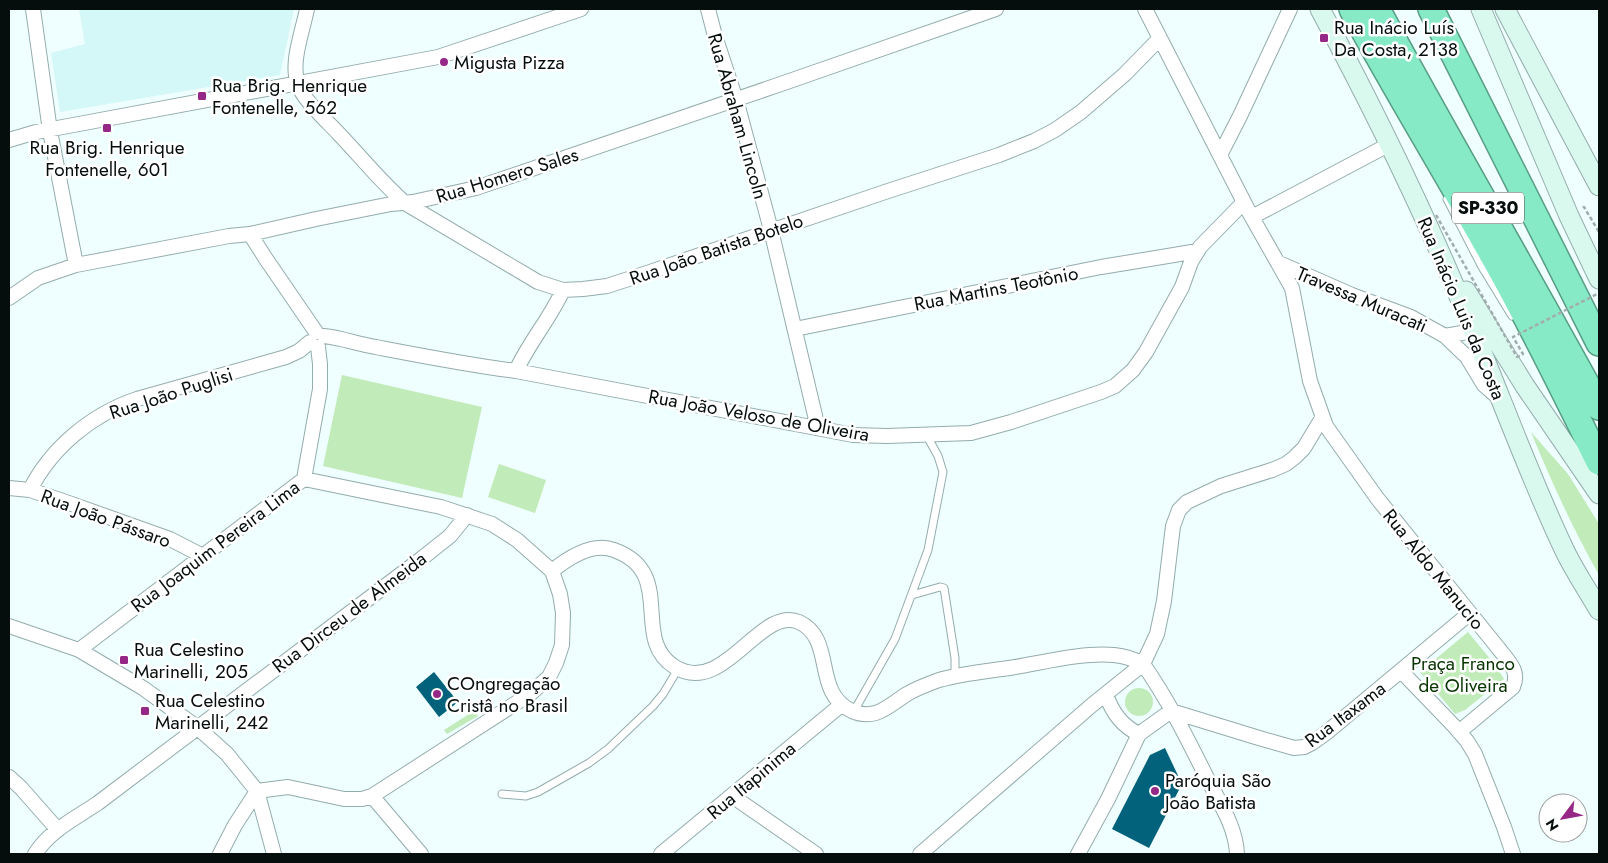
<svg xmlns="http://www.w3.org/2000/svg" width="1608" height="863" viewBox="0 0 1608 863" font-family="Jost,sans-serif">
<rect width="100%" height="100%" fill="#effefe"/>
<path fill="#d4f7f7" d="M79,9H294L280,75L60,112L51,53L85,44Z"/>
<path fill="#c1ebb9" d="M342,375L482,407L462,498L323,466Z
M1531,432L1568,474L1599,524V575C1573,529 1551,481 1531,432Z
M499,464L546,480L535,513L488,497Z
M1468,632L1496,666L1504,679L1465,710L1455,714L1420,672Z
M1125 702a14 14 0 1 1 28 0a14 14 0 1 1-28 0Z
M474,711L478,716L447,734L444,730Z"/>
<path fill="#03627b" d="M434,672L458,702L439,717L416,687Z
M1165,748L1182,784L1149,848L1112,829L1150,755Z"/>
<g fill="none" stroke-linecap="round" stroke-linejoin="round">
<defs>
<path id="lane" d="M1447,199L1482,267L1512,316
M912,595L940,587L944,588L955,658V676
M854,711L895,639L928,550L943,472L938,456L927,436
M502,794L526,796L538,792L589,763L608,749L653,706L663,694L678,669"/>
<path id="street" d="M33,9L50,131L76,265
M307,9C303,30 290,63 298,84C303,100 327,121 339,134C361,157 381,182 405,203L538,282L563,290L583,289L607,286L647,273L885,192L999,155L1034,141L1055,130L1081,112L1125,74L1160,38
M708,9L715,36L737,103L771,230L818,428
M1145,9L1249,212L1292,288L1310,381L1326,426L1377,498L1499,649C1509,662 1520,671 1513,687L1459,732
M9,140L36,132L438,57L581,9
M1220,155L1240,116L1290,9
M1252,217L1390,144
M250,234L266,259L316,332
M1279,263L1352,295L1411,317L1445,336L1467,357L1484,385L1500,399
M9,298L38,278L76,265L229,236L250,234L316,219L391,204L413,202L476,188L778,85L996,9
M795,329L1101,267L1198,251
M324,336C342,338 358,344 376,347C423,356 469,365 516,371L853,435L887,436L971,433L1011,422L1101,392L1115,386L1133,370L1146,352L1182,287L1191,262L1200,247L1244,202
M1445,336L1473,331
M516,371C529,342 550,319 563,290
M304,479L320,389V364L318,347
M9,488L30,490L63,501L170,539L201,555
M30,490C51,448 92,414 137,399L286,357L299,351L310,342
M552,571C568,558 593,542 614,550C678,573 629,639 675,667C724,697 760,605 799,622C836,639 812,693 852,711C876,721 888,706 907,694C917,688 928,684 939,680C963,673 990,671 1015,667C1045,662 1084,652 1114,655C1125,656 1134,659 1143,664C1169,701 1189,742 1209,782C1221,805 1236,828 1237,854
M9,626L79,650L143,688L198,728L227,754L257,791L274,854
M79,650L304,479L441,507L492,524L517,540L552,571L560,594L563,613L562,645L556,663L549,677L530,694L372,796L362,799H344L288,787L257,791L235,825L220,854
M1401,671L1454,726L1467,741L1475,754L1504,827L1513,854
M1106,694C1112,713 1122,726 1139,734
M1171,711L1259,738L1294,748L1304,747L1312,743L1326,733L1470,613
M9,777L21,788L58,830
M372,796L421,854
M732,796L816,854
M35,854C49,831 76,818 98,803L421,559L450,536L467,515
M661,854L841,705
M920,854L1092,705L1143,664L1157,634L1164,601L1173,526L1179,510L1187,502L1221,486L1272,470L1286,464L1295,457L1304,448L1322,418
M1078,854L1108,799L1139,734L1171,711"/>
<path id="secondary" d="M1320,9C1376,113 1428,220 1473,330C1503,403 1530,477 1563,547C1573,569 1587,589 1599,610
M1481,9L1569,216L1599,279
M1505,9L1599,186
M1466,291L1525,386L1599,494"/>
<path id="highway" d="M1352,9C1397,92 1447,173 1493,256C1531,323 1565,393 1599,462
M1377,9C1449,142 1526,273 1599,407
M1431,9L1599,343"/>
</defs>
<use href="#lane" stroke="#94acac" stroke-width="9"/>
<use href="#street" stroke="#94acac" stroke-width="16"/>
<use href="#secondary" stroke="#94acac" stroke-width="21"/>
<use href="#highway" stroke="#599d85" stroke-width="28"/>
<path stroke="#a2aeae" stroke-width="2.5" stroke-dasharray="4 2.5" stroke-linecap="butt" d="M1583,208L1584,207L1599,232"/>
<use href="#lane" stroke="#fff" stroke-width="7"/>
<use href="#street" stroke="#fff" stroke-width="14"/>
<use href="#secondary" stroke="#daf9ee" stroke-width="19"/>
<use href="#highway" stroke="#85eac5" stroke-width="25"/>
<path stroke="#a2aeae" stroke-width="2.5" stroke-dasharray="4 2.5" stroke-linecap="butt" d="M1436,215L1517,357L1523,354L1513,337L1599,293"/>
</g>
<g fill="#952787" stroke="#fff" stroke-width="2">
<rect x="1319" y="33" width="10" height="10" rx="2.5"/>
<circle cx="444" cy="62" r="5"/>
<rect x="197" y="91" width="10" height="10" rx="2.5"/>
<rect x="102" y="123" width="10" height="10" rx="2.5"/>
<rect x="119" y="655" width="10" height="10" rx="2.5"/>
<circle cx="437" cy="694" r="5"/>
<rect x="140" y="706" width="10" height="10" rx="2.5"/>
<circle cx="1155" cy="791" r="5"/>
</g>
<g text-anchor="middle" stroke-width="5" stroke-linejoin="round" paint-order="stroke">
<rect fill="#fff" stroke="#515656" stroke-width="1" x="1452" y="192.5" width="72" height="31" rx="4"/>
<g font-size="18" font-weight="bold" fill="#060d0d">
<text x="1488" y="214">SP-330</text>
</g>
<g font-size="19" fill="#060d0d" stroke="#fff" text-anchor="start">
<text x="1334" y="34">Rua Inácio Luís<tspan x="1334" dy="22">Da Costa, 2138</tspan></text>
<text x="454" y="69">Migusta Pizza</text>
<text x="212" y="92">Rua Brig. Henrique<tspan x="212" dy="22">Fontenelle, 562</tspan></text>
<text x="107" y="154" text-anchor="middle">Rua Brig. Henrique<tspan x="107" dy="22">Fontenelle, 601</tspan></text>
<text x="134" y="656">Rua Celestino<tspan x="134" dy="22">Marinelli, 205</tspan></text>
<text x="447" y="690">COngregação<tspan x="447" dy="22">Cristâ no Brasil</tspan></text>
<text x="155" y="707">Rua Celestino<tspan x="155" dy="22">Marinelli, 242</tspan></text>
<text x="1165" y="787">Paróquia São<tspan x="1165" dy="22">João Batista</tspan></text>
</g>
<g font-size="19" fill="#060d0d" stroke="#fff">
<text transform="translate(738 116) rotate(74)" y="7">Rua Abraham Lincoln</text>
<text transform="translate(507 175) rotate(-17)" y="7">Rua Homero Sales</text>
<text transform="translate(716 249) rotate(-19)" y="7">Rua João Batista Botelo</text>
<text transform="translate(996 288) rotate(-11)" y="7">Rua Martins Teotônio</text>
<text transform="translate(1362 299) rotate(23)" y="7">Travessa Muracati</text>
<text transform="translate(1462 308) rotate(67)" y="7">Rua Inácio Luis da Costa</text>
<text transform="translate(171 393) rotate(-18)" y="7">Rua João Puglisi</text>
<text transform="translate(759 415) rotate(10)" y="7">Rua João Veloso de Oliveira</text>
<text transform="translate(106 518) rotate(20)" y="7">Rua João Pássaro</text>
<text transform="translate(215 546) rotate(-37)" y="7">Rua Joaquim Pereira Lima</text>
<text transform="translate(1434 569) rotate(51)" y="7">Rua Aldo Manucio</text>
<text transform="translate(349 612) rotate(-37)" y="7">Rua Dirceu de Almeida</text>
<text transform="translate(1345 714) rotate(-37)" y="7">Rua Itaxama</text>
<text transform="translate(751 780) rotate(-40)" y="7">Rua Itapinima</text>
</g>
<g font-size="19" fill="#073300" stroke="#fff">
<text x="1463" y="670">Praça Franco<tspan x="1463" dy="22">de Oliveira</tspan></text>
</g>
</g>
<rect width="1608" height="863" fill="none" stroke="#060d0d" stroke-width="20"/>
<g transform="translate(1563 818) rotate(238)"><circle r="24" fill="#ffffff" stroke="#9b9e9e"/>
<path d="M0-4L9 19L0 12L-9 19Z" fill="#952787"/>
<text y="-8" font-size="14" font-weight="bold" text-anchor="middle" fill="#060d0d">N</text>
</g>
</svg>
